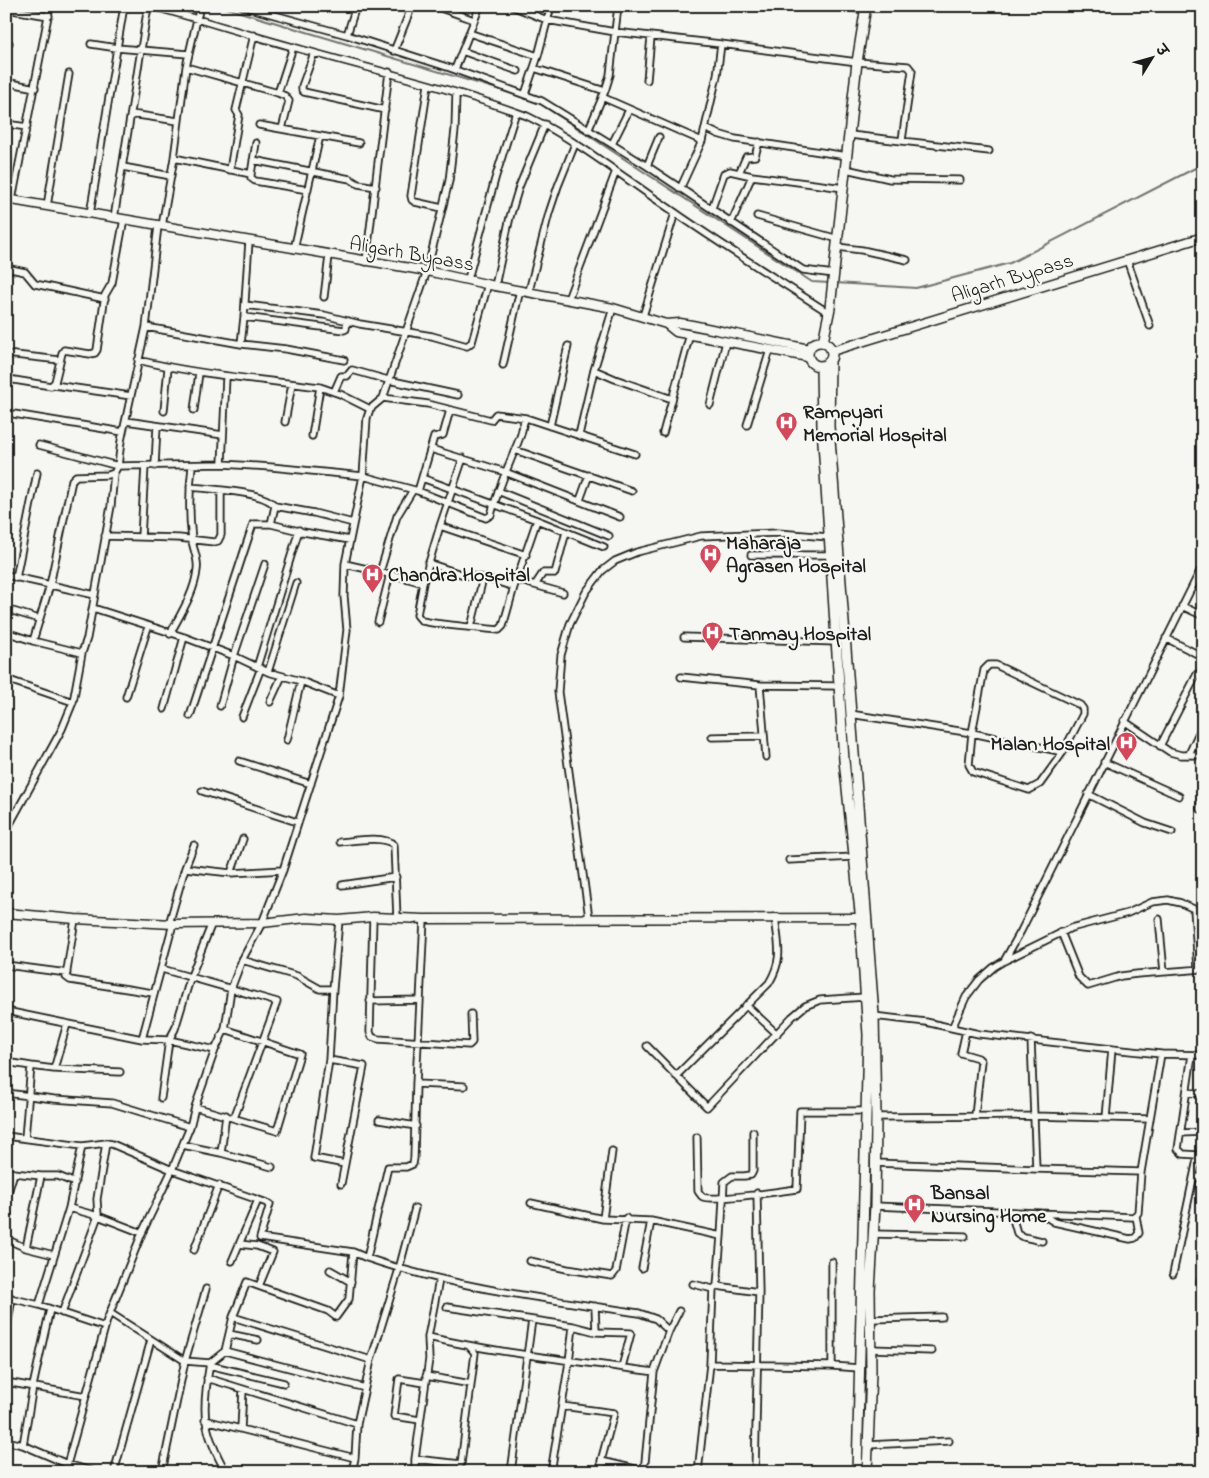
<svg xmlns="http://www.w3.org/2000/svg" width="1209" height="1478" viewBox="0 0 1209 1478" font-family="'Indie Flower','Playpen Sans Deva',sans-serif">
<rect width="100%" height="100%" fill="#f6f6f2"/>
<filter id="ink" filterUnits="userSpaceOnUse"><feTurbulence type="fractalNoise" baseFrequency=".02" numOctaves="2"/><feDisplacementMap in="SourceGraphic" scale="10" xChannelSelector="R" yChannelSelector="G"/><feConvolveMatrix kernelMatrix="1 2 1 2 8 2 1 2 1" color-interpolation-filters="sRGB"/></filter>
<g filter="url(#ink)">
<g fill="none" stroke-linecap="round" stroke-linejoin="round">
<path stroke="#727271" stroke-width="2" d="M220,6L527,98
M536,101L812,282L830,283
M835,283L916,288L1010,263L1203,164"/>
<defs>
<path id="street" d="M151,6C199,19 245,34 293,47C371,69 451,88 527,116C579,141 625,179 673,211C724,247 777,279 829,313
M242,6L347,35L450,68L542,101L647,166L803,270L834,274
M435,6L474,20
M512,6L547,20L615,32L721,44L857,62L908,66L912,71L902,140
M832,6L866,10
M6,9L49,16
M469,33L538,56
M347,35L356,6
M6,43H9
M91,44L117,48L124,6
M394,51L412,6
M462,51L518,71
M314,53L302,86V90L304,92L385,110
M186,67L278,93L293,47
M534,68L605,91
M455,69L480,6
M647,80L651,37
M6,82L35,88
M428,85L411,196L412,200L415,202L442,208
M278,93L285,96L289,101L282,129
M456,93L455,130L449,181L427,271L383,398L428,404L491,420L496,414L526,418
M525,94L538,56L551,6
M602,97L702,141
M131,114L178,121
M6,124L27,127
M259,125L359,143
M705,128L718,134L735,139L847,156
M588,131L605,91L610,75L618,6
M850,135L989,151
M612,144L629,110
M174,158L251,174V178L255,181L308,190
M253,160L350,179L358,184L376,187
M647,166L659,137
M123,167L171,176
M846,169L890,179L960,180
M230,170L239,115L236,110L254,35
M739,173L746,157L755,156L759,142
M251,174L256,143
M680,189L702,141L717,76L721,44
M12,200L50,6
M47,206L69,74
M712,208L724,174L730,171L752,176L844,188
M90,214L117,48L188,54
M757,216L838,239
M114,218L148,6
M731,223L752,176
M162,226L174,158L186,67L200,6
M837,247L862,250L907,260
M294,249L320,136
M1127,260L1150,326
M366,262L389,72
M6,268L25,272L35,284L40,285L105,299
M468,279L495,179L516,112
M495,286L510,217L519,187L545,124
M529,291L549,213L558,186L575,144
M324,297L329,256
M568,299L616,171
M245,305L324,315L360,324L432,336L467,346L472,342L488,284
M643,316L675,213
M244,317L344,330L346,329L347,321
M146,327L241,344L286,349L344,360
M241,344L244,317L249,241
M6,354L60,360
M138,360C198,375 259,379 320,387L312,436
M503,365L520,290
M594,370L615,379L672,399
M8,379L51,386L55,382L62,353L64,350L90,354L95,353L97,350L105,295L112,283L124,219
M54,385L131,396
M320,387L340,394L370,409
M334,392L341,376H347L352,370L388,380L458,395
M710,405L726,342
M194,410L199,373
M164,411L168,368
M14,414L123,432
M126,421L223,435
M285,422L292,384
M747,425L770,350
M550,426L568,346
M663,433L690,334
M579,435L594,370L613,308
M39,445L118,466L222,464L271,467L363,476L418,491L486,518L491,515C498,488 510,463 520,437C523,430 522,423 526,418L635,454
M431,449L505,472L620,517
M515,450L632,491
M463,458L440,526L526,555
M222,464L226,377
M155,466L157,426
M422,478L537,520L604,547
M190,487C208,489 265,491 275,506L271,524
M418,491L434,437L443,435L450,410
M498,491L609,536
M580,500L589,475
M275,506L314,513L353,523
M105,536L179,538L214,542L218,541L221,535V490
M141,537L145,466
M751,555H830
M428,563L464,575L489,579L514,587
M345,564L398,576L423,583L417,615L422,621C447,626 473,627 499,630L503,626L514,587L537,520
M380,572L397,516L413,490
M6,575L95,595
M16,578L37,473
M517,580L563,593
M423,583L440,526
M535,585L543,573H555L566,532
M1182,606L1203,616
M93,608L184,637L234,656L268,672L301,681L339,696
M6,609L39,619
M378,622L390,574
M471,627L483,578
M6,632L33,641L82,653
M170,634C180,615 195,592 197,570C199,559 193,550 192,540C189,515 189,490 192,466
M684,637L836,642
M1166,638L1203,657
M33,641L50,585L72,480L76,476L108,475L114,473
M257,667L299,530
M268,672L296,583
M681,677L760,685
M6,679L73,702
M126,697L148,627
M270,702L282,676
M220,706L234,656L265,564
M164,709L184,637
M850,714L972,733L1063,752L1083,714V709L1080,705L996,665H989L984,670L972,733L969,765L973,772L1029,790L1040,784L1063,752
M190,716L253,524H271L303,532L350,540
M242,717L261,668
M1124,721L1170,752L1181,755H1203
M712,737L764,736
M287,740L301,681
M1160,746L1197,674
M1189,754L1203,724
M766,757L760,685L839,686
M239,761L311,784
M1104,762L1179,796
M202,791L297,822
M1088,794L1145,823L1172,832
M1200,809L1203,777
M6,831L62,729L73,702L82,653L87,638L111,506L114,473L118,466L121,441L146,327L158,226
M340,842C353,841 384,835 394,845L397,918
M789,860L854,857
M185,868L231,873L283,870
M231,873L243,839
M342,885L396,877
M1194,909L1198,969
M373,917L370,1032L372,1037L378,1039L469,1045L472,1042L471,1014
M589,918L558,692L561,655L570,624L586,592L602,571L615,561L637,552L701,536L778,533L829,537
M75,919L66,977L70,980L153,993
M1159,919L1164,972
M339,920L333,989L329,1060L314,1158L345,1164
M169,924L185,868L194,845
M6,931L8,913
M1061,932L1079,977L1088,986L1121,976L1137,974L1203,969
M242,960L297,976L320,989H333
M1004,961L1071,928L1128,913L1152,902L1168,900L1181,903L1194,909L1203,915
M6,965L67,973
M162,969L277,1002L234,1118
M370,1001L420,1000
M746,1005L777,1034
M6,1011L142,1039L173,924
M873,1016L926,1022L952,1028L966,997L979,980L994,967L1004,961L1021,931L1203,565
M952,1028L979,1034L1112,1049L1161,1054L1203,1055
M966,1031L961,1053L978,1058L981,1061L975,1116
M142,1039L169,1040L215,1050
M1031,1039L1036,1169L1141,1172
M647,1046L707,1107L792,1017L805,1006L820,1000L865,997
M329,1060L364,1066L341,1184
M6,1062L31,1066L25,1138
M31,1066L54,1069L120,1072
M54,1069L67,1024
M676,1076L769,983C784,958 778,944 775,917
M416,1084L464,1086
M1187,1092L1203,1094
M6,1093L54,1099L112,1103L190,1127
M161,1098L169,1040L175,1029L191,976L212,923
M195,1107L277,1131L300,1054L225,1029
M876,1117L1034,1116L1150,1119
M1106,1118L1112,1049
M379,1120L416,1126
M1181,1133L1203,1132
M6,1136L82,1146L106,1143L112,1144L172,1170L270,1204L260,1238L353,1252L367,1258L388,1167H406L413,1164L414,1158L416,1084L424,919
M697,1137L698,1191C700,1194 701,1196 703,1197C712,1201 783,1191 797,1189L800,1111H866
M183,1145L221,1153L272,1167
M612,1151L603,1219L651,1221L721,1236L717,1286L713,1289L710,1364L698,1472
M221,1153L226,1115
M874,1163L1036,1169
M6,1171L14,1173
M41,1176H58L75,1183
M1193,1178L1203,1177
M757,1193L759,1292
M6,1199L14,1173L41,1176L26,1248L54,1255
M531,1203L603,1219
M875,1206L1133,1217L1138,1213L1141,1172L1161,1054
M69,1208L98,1216L97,1199L106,1143
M1011,1212L1017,1233L1024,1237L1042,1241
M1040,1213L1054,1222L1130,1239L1135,1238L1139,1233L1136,1216
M873,1234L965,1236
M721,1236L724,1182L732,1176H744L751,1175L753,1171V1132
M6,1239L26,1248
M239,1244L257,1246L273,1252L259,1286
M194,1250L219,1185
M367,1258C454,1288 548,1299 639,1313L656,1319L669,1331
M232,1261L258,1200
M530,1261L567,1269L612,1276L616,1271L626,1218
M642,1268L651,1221
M330,1270L351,1282
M1203,1273L1200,1282L1203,1287
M1173,1274L1198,1155L1183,1154L1178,1149L1192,1055
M693,1284L713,1289
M717,1286L759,1292L755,1472
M6,1297L39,1305L105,1327
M39,1305L69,1208L82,1146
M447,1307L573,1326
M62,1313L98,1216L142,1233
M110,1313L185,1361L210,1363C207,1380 203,1404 206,1421C209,1440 217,1456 226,1472
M233,1317L371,1360
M871,1319L942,1317
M596,1332L631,1333L622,1367
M6,1333L12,1298
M229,1334L258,1340
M428,1337C502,1354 578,1361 654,1372L644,1472
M871,1349L932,1351
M225,1351L365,1388
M210,1363L225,1351L233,1317L247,1282L328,1311L336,1317L349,1299L353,1252
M710,1364L832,1366L859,1368
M209,1365L284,1383
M832,1366V1262
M654,1372L669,1331L679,1311
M426,1376L471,1384
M207,1378L357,1424
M6,1382L86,1396
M562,1406L614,1413L601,1461V1472
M205,1420L355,1458
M420,1420L394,1416L399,1379L425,1383
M241,1429L243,1389
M6,1441L23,1445L33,1386L50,1309
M23,1445L67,1464L94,1472
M867,1445L949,1441
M415,1459L429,1359L428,1337L439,1280
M601,1461L644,1471
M65,1472L107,1320L142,1233L172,1170L190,1127L195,1107L215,1050L225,1029L231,989L242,960L262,923L283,870L339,696L347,630L344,596L345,564L363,476L367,418L370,409L383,398
M114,1472L151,1340
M162,1472L185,1361L206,1289
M352,1472L355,1458L357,1424L371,1360L399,1269L415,1208
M415,1472V1459L461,1464L475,1353L469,1346
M511,1472L532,1320
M551,1472L569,1362L573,1326L596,1332L595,1306"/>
<path id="secondary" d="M6,199L427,271L495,286L613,308L666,324L680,323L692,325L809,349
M666,324L676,332L808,357
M832,351L1203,237
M6,913L75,919L173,924L262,923L306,918L339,920L373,917L424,919L865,918"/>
<path id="primary" d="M808 354a12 12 0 1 1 24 0a12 12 0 1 1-24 0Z
M823,342L830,308L857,62L866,6
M830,362L829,426L874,1015L876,1117L875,1206L870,1291L871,1372L867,1472
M821,367L822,427L844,760L860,912L868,1035L857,1472"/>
</defs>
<use href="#street" stroke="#1c1c1c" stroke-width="9"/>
<use href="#secondary" stroke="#1c1c1c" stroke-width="11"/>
<use href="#primary" stroke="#1c1c1c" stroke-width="12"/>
<use href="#street" stroke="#f6f6f2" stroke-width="5.5"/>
<use href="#secondary" stroke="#f6f6f2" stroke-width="8"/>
<use href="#primary" stroke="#f6f6f2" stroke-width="9"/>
</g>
</g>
<defs>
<symbol id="hospital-pin" viewBox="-11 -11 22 30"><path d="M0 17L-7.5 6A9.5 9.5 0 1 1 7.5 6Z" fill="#d1495b" stroke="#f6f6f2"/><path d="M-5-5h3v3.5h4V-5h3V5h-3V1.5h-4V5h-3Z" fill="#fff"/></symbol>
</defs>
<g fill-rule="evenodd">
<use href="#hospital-pin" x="774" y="410" width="25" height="34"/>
<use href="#hospital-pin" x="698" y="542" width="25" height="34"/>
<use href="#hospital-pin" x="360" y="562" width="25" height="34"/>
<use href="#hospital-pin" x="700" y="620" width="25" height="34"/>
<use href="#hospital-pin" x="1114" y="730" width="25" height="34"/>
<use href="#hospital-pin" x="902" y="1192" width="25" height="34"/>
</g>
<g text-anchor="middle" stroke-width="4.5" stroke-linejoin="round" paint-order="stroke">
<g font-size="20" fill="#1c1c1c" stroke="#f6f6f2">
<text transform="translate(412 253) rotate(10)" y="7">Aligarh Bypass</text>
<text transform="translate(1012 277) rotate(-17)" y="7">Aligarh Bypass</text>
</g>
<g font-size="20" font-weight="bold" fill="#1c1c1c" stroke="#f6f6f2" text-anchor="start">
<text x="803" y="418">Rampyari<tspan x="803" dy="23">Memorial Hospital</tspan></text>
<text x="726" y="549">Maharaja<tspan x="726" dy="23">Agrasen Hospital</tspan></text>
<text x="388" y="581">Chandra Hospital</text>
<text x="729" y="640">Tanmay Hospital</text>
<text x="1110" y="750" text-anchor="end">Malan Hospital</text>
<text x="931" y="1199">Bansal<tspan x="931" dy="23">Nursing Home</tspan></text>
</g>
</g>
<rect width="1209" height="1478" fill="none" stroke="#f6f6f2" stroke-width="25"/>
<rect x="12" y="12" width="1184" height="1453" fill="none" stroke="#1c1c1c" stroke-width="2" filter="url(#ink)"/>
<g transform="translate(1152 58) rotate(53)" stroke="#f6f6f2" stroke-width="4" paint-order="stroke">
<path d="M0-4L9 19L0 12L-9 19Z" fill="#1c1c1c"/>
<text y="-8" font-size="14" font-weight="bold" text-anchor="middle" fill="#1c1c1c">उ</text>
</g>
</svg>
